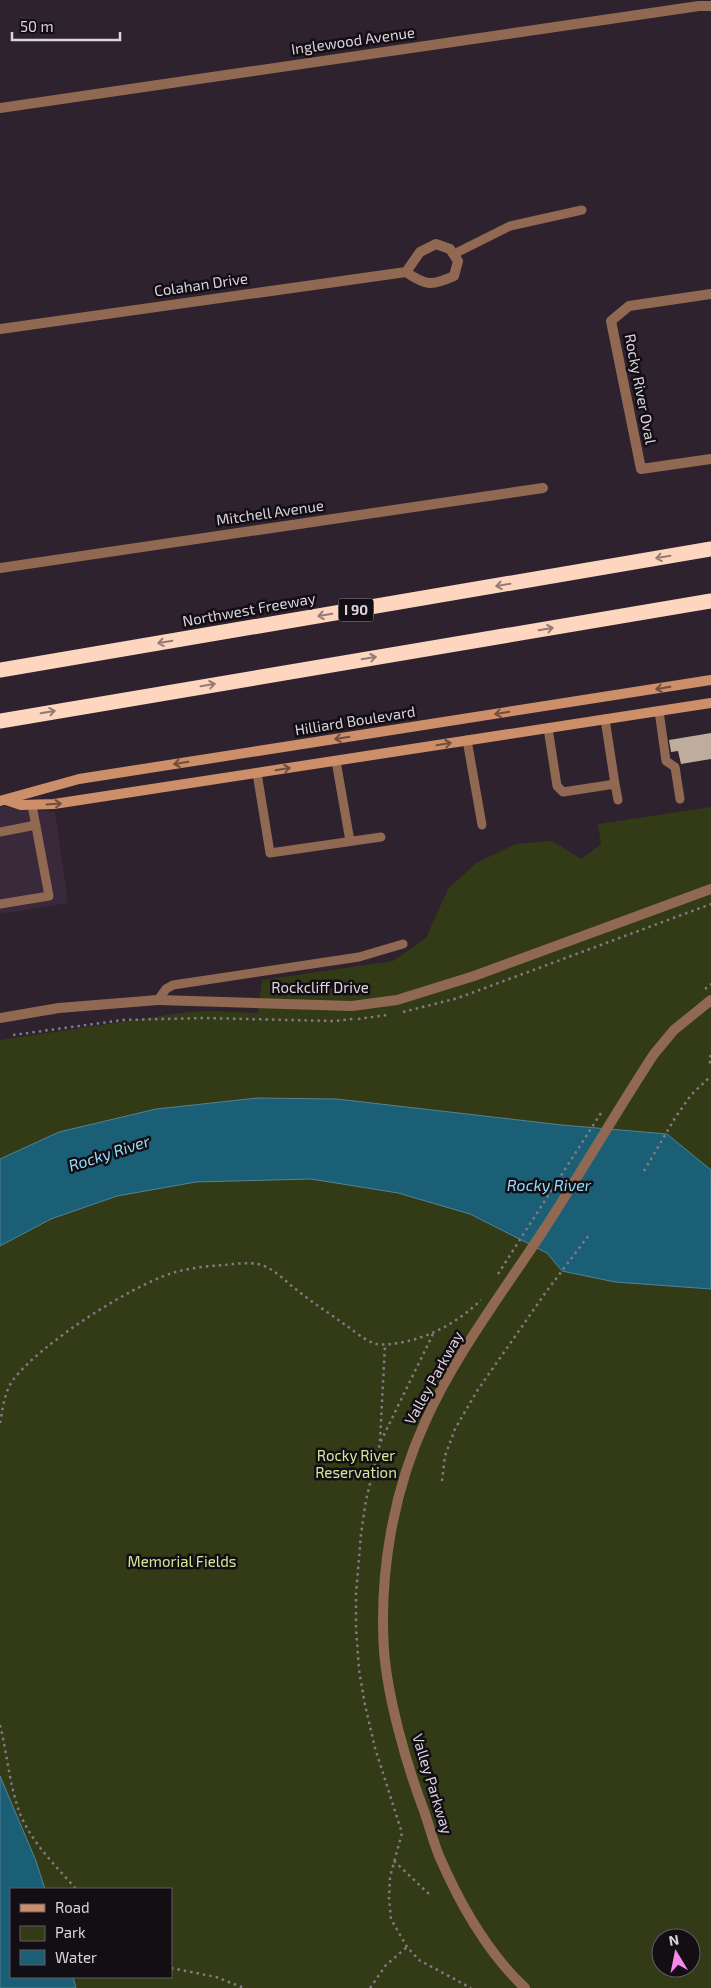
<svg xmlns="http://www.w3.org/2000/svg" width="711" height="1988" viewBox="0 0 711 1988" font-family="'Exo 2',sans-serif">
<rect width="100%" height="100%" fill="#2e222f"/>
<path fill="#39293b" d="M9,806L55,812L68,903L0,914V807Z"/>
<path fill="#323b16" fill-rule="evenodd" d="M711,807V1988H0V1040L188,1012L212,1011L258,1013L262,980L393,961L426,938L448,889L476,863L516,844L552,841L581,859L601,844L598,824ZM11,1889H171V1977H11ZM661,1938H691V1968H661Z"/>
<path fill="#1a5f76" stroke="#548295" d="M258,1098L337,1099L562,1125L667,1134L711,1170V1289L615,1282L562,1271L547,1253L470,1214L398,1193L311,1179L196,1182L117,1196L51,1219L0,1246V1159L59,1132L156,1109Z
M0,1776L36,1861L45,1889H11V1977H73L76,1988H0Z"/>
<path fill="#beac9c" d="M711,733V759L681,764L678,751L671,752L669,740Z"/>
<g fill="none" stroke-linecap="round" stroke-linejoin="round">
<path stroke="#837984" stroke-width="2.5" stroke-dasharray="2.5 4" stroke-linecap="butt" d="M705,989L711,984
M403,1012L458,998L711,904
M358,1019L387,1015
M13,1035L123,1020L203,1018L334,1021L353,1019
M711,1055L709,1059L711,1066
M644,1171L675,1118L691,1095L711,1076
M498,1274L601,1113
M433,1334L380,1443L366,1500L361,1534L356,1594V1627L359,1670L365,1705L375,1748L402,1833L390,1877L389,1898L391,1919L407,1947L419,1960L471,1988
M0,1423C3,1408 4,1393 13,1380C40,1344 129,1287 172,1273C189,1268 207,1266 224,1265C234,1264 248,1262 258,1264C274,1268 285,1281 298,1291C313,1303 329,1313 344,1324C353,1330 363,1339 373,1343C381,1346 390,1344 399,1343C431,1337 458,1322 481,1300
M380,1441L385,1345
M442,1481L445,1456L455,1429L477,1391L546,1292L589,1235
M0,1725C7,1753 9,1781 18,1808C28,1839 55,1865 76,1889
M394,1861L429,1894
M171,1968L216,1977L244,1988
M370,1988L386,1965L407,1947"/>
<path stroke="#916953" stroke-width="9" d="M454,254L510,226L582,210
M659,711L666,761L675,767L680,799
M548,728L557,786L563,792L615,784L605,719
M467,740L482,825
M336,761L350,841
M257,773L270,853L381,837
M615,784L618,800
M0,832L36,825
M0,904L49,896L32,805
M158,1000L166,989L173,985L359,957L403,944"/>
<path stroke="#916953" stroke-width="10" d="M0,108L699,6H711
M711,294L629,306L611,321L641,469L711,459
M0,329L406,272C426,286 432,286 454,276L458,261L450,249L436,244L420,252L406,272
M0,568L543,488
M0,1018L59,1008L158,1000"/>
<path stroke="#916953" stroke-width="10" d="M158,1000L352,1006L397,1000L474,976L711,889
M525,1988C488,1953 460,1904 440,1858C433,1842 429,1824 423,1808C406,1763 388,1699 384,1651C379,1574 393,1492 425,1422C455,1355 503,1292 543,1231C581,1173 616,1112 654,1054L674,1030L711,1000"/>
<path stroke="#cd8e6a" stroke-width="10" d="M6,800L21,805L54,804L711,703
M0,801L79,779L711,680"/>
<path stroke="#fed5bf" stroke-width="15" d="M0,670L711,549
M0,721L711,601"/>
</g>
<defs><path id="oneway-shaft" d="M-6 0H5M1.5-3L5.5 0L1.5 3" fill="none" stroke-width="1.6" stroke-linecap="round" stroke-linejoin="round" transform="scale(1.25)"/></defs>
<g stroke="#947b72">
<use href="#oneway-shaft" transform="translate(663 557) rotate(170)"/>
<use href="#oneway-shaft" transform="translate(503 585) rotate(170)"/>
<use href="#oneway-shaft" transform="translate(325 615) rotate(170)"/>
<use href="#oneway-shaft" transform="translate(546 629) rotate(-9)"/>
<use href="#oneway-shaft" transform="translate(165 642) rotate(170)"/>
<use href="#oneway-shaft" transform="translate(369 658) rotate(-9)"/>
<use href="#oneway-shaft" transform="translate(208 685) rotate(-9)"/>
<use href="#oneway-shaft" transform="translate(48 712) rotate(-10)"/>
</g>
<g stroke="#704e3f">
<use href="#oneway-shaft" transform="translate(663 688) rotate(171)"/>
<use href="#oneway-shaft" transform="translate(502 713) rotate(171)"/>
<use href="#oneway-shaft" transform="translate(342 738) rotate(171)"/>
<use href="#oneway-shaft" transform="translate(444 744) rotate(-9)"/>
<use href="#oneway-shaft" transform="translate(181 763) rotate(171)"/>
<use href="#oneway-shaft" transform="translate(283 769) rotate(-9)"/>
<use href="#oneway-shaft" transform="translate(54 804) rotate(-4)"/>
</g>
<g text-anchor="middle" stroke-width="5" stroke-linejoin="round" paint-order="stroke">
<rect fill="#130e14" stroke="#a099a1" stroke-width="1" x="338.5" y="598.5" width="35" height="23" rx="4"/>
<g font-size="14" font-weight="bold" fill="#dcd4dd">
<text x="356" y="615">I 90</text>
</g>
<g font-size="15" fill="#dcd4dd" stroke="#130e14">
<text transform="translate(353 41) rotate(-8)" y="5">Inglewood Avenue</text>
<text transform="translate(201 285) rotate(-8)" y="5">Colahan Drive</text>
<text transform="translate(640 389) rotate(79)" y="5">Rocky River Oval</text>
<text transform="translate(270 513) rotate(-8)" y="5">Mitchell Avenue</text>
<text transform="translate(249 610) rotate(-10)" y="5">Northwest Freeway</text>
<text transform="translate(355 721) rotate(-9)" y="5">Hilliard Boulevard</text>
<text x="320" y="993">Rockcliff Drive</text>
<text transform="translate(434 1378) rotate(-61)" y="5">Valley Parkway</text>
<text transform="translate(432 1784) rotate(73)" y="5">Valley Parkway</text>
</g>
<g font-size="15" fill="#d4e898" stroke="#130e14">
<text x="356" y="1461">Rocky River<tspan x="356" dy="17">Reservation</tspan></text>
<text x="182" y="1567">Memorial Fields</text>
</g>
<g font-size="16" font-style="italic" fill="#93defc" stroke="#130e14">
<text transform="translate(109 1153) rotate(-18)" y="6">Rocky River</text>
<text x="549" y="1191">Rocky River</text>
</g>
</g>
<rect x="10" y="1888" width="162" height="90" fill="#130e14" stroke="#635d64"/>
<rect x="20" y="1904" width="25" height="8" fill="#cd8e6a" stroke="#635d64"/>
<text x="55" y="1913" font-size="15" fill="#dcd4dd">Road</text>
<rect x="20" y="1926" width="25" height="15" fill="#323b16" stroke="#635d64"/>
<text x="55" y="1938" font-size="15" fill="#dcd4dd">Park</text>
<rect x="20" y="1950" width="25" height="15" fill="#1a5f76" stroke="#635d64"/>
<text x="55" y="1963" font-size="15" fill="#dcd4dd">Water</text>
<g transform="translate(676 1953) rotate(350)"><circle r="24" fill="#130e14" stroke="#635d64"/>
<path d="M0-4L9 19L0 12L-9 19Z" fill="#f688ec"/>
<text y="-8" font-size="14" font-weight="bold" text-anchor="middle" fill="#dcd4dd">N</text>
</g>
<path d="M12 32v8h108v-8" fill="none" stroke="#dcd4dd" stroke-width="2.5"/>
<text x="20" y="32" font-size="15" fill="#dcd4dd" stroke="#130e14" stroke-width="4" paint-order="stroke">50 m</text>
</svg>
